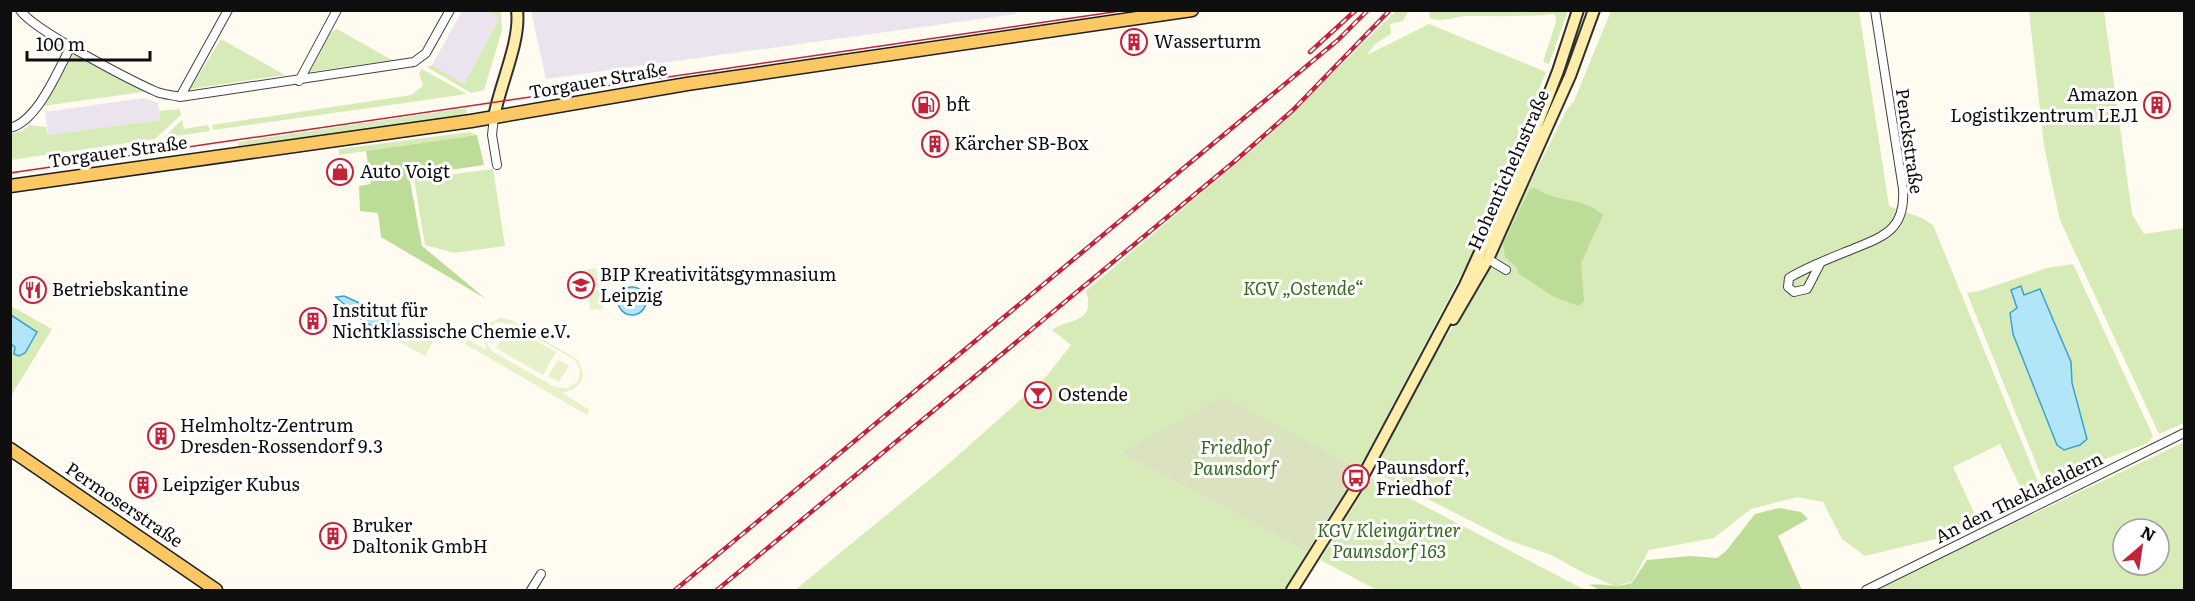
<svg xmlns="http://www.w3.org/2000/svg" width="2195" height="601" viewBox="0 0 2195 601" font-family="Literata,serif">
<rect width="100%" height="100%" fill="#fffbf0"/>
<path fill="#ebe3ed" d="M1015,10L1016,14L546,79L531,11Z
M462,11H491L499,19L464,84L432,65Z
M144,98L158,103L160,120L48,135L45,112Z"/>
<path fill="#d7ebb8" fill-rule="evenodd" d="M491,11H501L502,30L484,90L471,93L427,67L432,65L464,84L499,19Z
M1396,11L1408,12L1403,21L1390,24L1391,34L1375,44L1367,55L1429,24L1546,72L1481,237L1359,469L1324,451L1121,453L1307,552L1284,590H795L946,466L1045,378L1071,345L1052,330C1071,317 1096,324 1086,291L1264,140Z
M1429,11V10L1568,11L1549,64L1543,62L1556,22L1555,14C1525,17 1496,16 1466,16C1453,17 1442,23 1430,18Z
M1611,11H1859L1889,206L1922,218L1933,225L2041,489L2040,499L2029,505L2000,444L1953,467L1981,528L1865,556L1842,539L1823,502L1797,497L1751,509L1714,538L1649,550L1632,582L1615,586L1584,573L1551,555L1508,540L1375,472L1393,431L1440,346L1471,300L1566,111L1574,101Z
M2029,11H2104L2132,214L2144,234L2184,228V423L2159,434L2060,220L2044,146Z
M337,29L392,60L309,72L330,33Z
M221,39L285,75L190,89Z
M75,51L150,91L43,106Z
M422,69L467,94L213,130L212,125L411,95L423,86L419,73Z
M466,108L467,114L239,148L238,142Z
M180,109L181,115L155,139L11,160V134L23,130L30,125L46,127L48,135L160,120L159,111Z
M182,120L184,129L208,125L210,131L163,138Z
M470,132L477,135L339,155V149Z
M493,169L505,246L454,253L425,245L414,179Z
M2073,264L2153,436L2148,443L2081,468L2058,483L2059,490L2052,492L2044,483L1967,293L1979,291L2047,268ZM2040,289L2071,362L2072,383L2087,439L2010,313L2018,308L2011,290L2024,295Z
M11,306L52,329L11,396Z
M2184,442V590H1875ZM2123,529H2159V565H2123Z
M1371,478L1585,590H1377L1320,560Z"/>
<path fill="#bddc97" d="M477,135L484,165L409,176L422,246L486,299L381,237L378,213L360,211L359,186L371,184L366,151Z
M1535,188C1557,203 1584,197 1603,215L1581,263L1584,301L1579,306L1554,297L1518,273L1517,268L1505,257L1503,244L1530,189Z
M1779,508L1801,512L1808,519L1778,536L1802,590H1600L1589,585C1609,583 1612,589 1632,583L1647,560L1690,556L1717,558L1726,551L1755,514Z"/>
<path fill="#dae2c0" d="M1223,397L1359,469L1307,552L1121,453Z"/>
<path fill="#e8f2ca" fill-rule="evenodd" d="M596,268L599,287L587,289L584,270Z
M600,290L603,309L590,310L588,291Z
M500,318L511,320L578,360L583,373L581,382L574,389L562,393L590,410L587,415L465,344L468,340L486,349L483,331L479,328L482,321L488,324ZM496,322L512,324L575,360L580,370L578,381L567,388L555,387L492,351L487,344L486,333Z
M407,325L434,340L425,356L398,341Z
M509,326L556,352L543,375L496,348Z
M558,360L569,366L559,382L548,376Z"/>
<path fill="#b3e5f8" stroke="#38a2d1" stroke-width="1.5" d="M2021,286L2024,295L2040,289L2071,362L2072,383L2087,439L2080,445L2064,450L2057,445L2013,334L2010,313L2017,308L2011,290Z
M618 301a14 14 0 1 1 28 0a14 14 0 1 1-28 0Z
M344,296L386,315L399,324L392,337L364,322L336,297Z
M11,315L37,332L25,353L19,356L14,354L15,347L11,344Z"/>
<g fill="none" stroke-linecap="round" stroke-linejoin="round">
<defs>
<path id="street" d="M20,10C33,30 132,81 157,92C165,95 173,95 180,97L414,62L426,53L450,10
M299,81L337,10
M180,97L228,10
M494,117L492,135L497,165
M10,128C38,121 58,70 71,46
M1488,259L1506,270
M1820,264L1807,289L1794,292L1788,287L1789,278C1807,267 1828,259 1848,251C1881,237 1906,232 1903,189L1875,10
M531,590L541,574
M1866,590L2184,433"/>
<path id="secondary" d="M494,117C500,84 521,41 517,10
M1453,319L1488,259L1570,76L1594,10
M1292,590L1361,480L1465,285L1532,138L1558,71L1578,10"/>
<path id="primary" d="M10,186L471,121L687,84L1192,10
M10,449L216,590"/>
</defs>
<use href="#street" stroke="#414141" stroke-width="10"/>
<use href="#secondary" stroke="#303030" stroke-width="14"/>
<use href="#primary" stroke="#1f1f1f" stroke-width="15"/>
<use href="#street" stroke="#fff" stroke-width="8"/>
<use href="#secondary" stroke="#ffeeab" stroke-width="10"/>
<use href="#primary" stroke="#fcc863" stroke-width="12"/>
<path stroke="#c32239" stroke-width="1.5" d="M10,173L1127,10"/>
<defs>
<path id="rail" d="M1310,52L1356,10
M675,590L1338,40L1368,10
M717,590L1235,161L1293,110L1390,10"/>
</defs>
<use href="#rail" stroke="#c32239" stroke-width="4.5"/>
<use href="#rail" stroke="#fff" stroke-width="2" stroke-dasharray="7" stroke-linecap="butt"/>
</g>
<defs>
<symbol id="building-ring" viewBox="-11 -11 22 22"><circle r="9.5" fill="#fff" stroke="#c32239" stroke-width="1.5"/><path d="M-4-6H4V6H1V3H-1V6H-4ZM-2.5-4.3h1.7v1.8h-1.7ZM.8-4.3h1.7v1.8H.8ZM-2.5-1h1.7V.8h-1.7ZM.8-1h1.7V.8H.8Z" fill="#c32239"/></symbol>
<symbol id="fuel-ring" viewBox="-11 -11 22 22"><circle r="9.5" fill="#fff" stroke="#c32239" stroke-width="1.5"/><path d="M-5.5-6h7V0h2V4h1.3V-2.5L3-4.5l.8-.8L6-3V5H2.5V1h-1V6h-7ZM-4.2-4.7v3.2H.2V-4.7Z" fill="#c32239"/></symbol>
<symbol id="shop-ring" viewBox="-11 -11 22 22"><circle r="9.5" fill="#fff" stroke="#c32239" stroke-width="1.5"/><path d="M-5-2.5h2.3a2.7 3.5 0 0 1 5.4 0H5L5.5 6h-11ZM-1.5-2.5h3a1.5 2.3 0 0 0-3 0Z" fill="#c32239"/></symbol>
<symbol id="school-ring" viewBox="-11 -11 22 22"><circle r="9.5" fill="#fff" stroke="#c32239" stroke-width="1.5"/><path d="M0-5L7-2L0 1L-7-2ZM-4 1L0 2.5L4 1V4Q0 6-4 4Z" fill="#c32239"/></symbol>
<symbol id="restaurant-ring" viewBox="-11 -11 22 22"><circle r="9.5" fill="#fff" stroke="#c32239" stroke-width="1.5"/><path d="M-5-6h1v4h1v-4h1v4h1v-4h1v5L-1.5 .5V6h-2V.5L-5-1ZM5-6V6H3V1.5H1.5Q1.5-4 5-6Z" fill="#c32239"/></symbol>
<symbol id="bar-ring" viewBox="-11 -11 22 22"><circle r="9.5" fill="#fff" stroke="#c32239" stroke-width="1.5"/><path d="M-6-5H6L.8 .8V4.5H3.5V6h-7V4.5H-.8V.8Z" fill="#c32239"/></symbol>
<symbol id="bus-ring" viewBox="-11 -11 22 22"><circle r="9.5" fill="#fff" stroke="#c32239" stroke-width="1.5"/><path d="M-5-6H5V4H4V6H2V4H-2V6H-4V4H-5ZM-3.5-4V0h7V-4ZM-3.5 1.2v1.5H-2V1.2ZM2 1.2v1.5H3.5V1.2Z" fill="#c32239"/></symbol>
</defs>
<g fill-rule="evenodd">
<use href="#building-ring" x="1119" y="27" width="30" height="30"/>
<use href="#fuel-ring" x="911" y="90" width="30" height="30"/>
<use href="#building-ring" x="2142" y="90" width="30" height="30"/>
<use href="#building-ring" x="920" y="129" width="30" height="30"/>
<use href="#shop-ring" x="325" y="157" width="30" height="30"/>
<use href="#school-ring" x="566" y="270" width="30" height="30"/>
<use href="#restaurant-ring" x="18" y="275" width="30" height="30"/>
<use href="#building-ring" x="298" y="306" width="30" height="30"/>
<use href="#bar-ring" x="1023" y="380" width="30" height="30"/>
<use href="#building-ring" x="146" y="421" width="30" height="30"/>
<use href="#bus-ring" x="1341" y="463" width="30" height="30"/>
<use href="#building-ring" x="128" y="470" width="30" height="30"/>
<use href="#building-ring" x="318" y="521" width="30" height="30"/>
</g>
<g text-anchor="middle" stroke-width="6" stroke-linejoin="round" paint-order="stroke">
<g font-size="18" fill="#0e0e0e" stroke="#fff" text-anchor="start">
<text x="1154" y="48">Wasserturm</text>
<text x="2138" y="101" text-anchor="end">Amazon<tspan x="2138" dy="21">Logistikzentrum LEJ1</tspan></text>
<text x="946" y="111">bft</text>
<text x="954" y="150">Kärcher SB-Box</text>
<text x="360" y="178">Auto Voigt</text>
<text x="600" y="281">BIP Kreativitätsgymnasium<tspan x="600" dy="21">Leipzig</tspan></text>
<text x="52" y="296">Betriebskantine</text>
<text x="332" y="317">Institut für<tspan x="332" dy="21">Nichtklassische Chemie e.V.</tspan></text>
<text x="1058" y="401">Ostende</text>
<text x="180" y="432">Helmholtz-Zentrum<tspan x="180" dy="21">Dresden-Rossendorf 9.3</tspan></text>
<text x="1376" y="474">Paunsdorf,<tspan x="1376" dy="21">Friedhof</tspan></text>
<text x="162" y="491">Leipziger Kubus</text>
<text x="352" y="532">Bruker<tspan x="352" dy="21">Daltonik GmbH</tspan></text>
</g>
<g font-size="18" fill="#0e0e0e" stroke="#fff">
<text transform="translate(598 81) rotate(-10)" y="6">Torgauer Straße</text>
<text transform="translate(1909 141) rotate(82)" y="6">Penckstraße</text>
<text transform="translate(118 152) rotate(-8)" y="6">Torgauer Straße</text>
<text transform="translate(1509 170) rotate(-66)" y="6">Hohentichelnstraße</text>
<text transform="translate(2019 498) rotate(-26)" y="6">An den Theklafeldern</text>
<text transform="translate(124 505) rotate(34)" y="6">Permoserstraße</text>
</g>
<g font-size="18" font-style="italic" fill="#33691c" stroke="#fff">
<text x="1303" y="295">KGV „Ostende“</text>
<text x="1235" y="454">Friedhof<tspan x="1235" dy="21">Paunsdorf</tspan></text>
<text x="1389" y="537">KGV Kleingärtner<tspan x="1389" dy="21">Paunsdorf 163</tspan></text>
</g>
</g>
<rect width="2195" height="601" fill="none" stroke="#0e0e0e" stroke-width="24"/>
<g transform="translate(2141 547) rotate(29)"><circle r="28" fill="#ffffff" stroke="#9f9f9f" stroke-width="1.5"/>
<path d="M0-4.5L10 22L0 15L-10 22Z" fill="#c32239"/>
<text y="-9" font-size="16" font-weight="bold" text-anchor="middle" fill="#0e0e0e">N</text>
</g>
<path d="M27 51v9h123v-9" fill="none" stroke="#0e0e0e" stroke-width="3"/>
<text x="36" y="51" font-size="18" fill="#0e0e0e" stroke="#ffffff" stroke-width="4.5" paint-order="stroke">100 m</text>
</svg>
